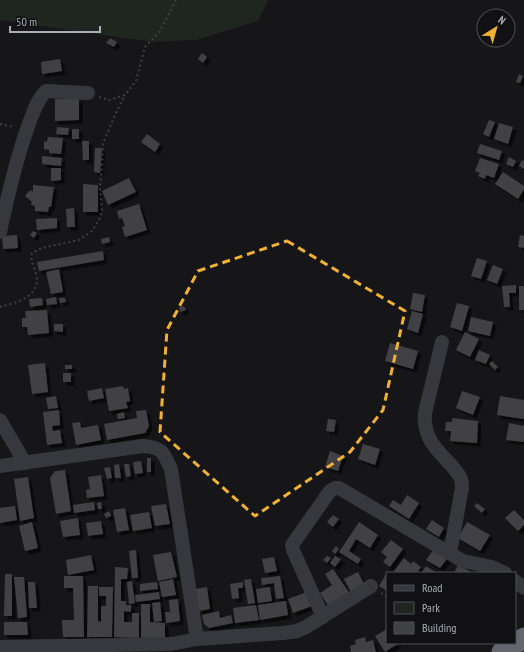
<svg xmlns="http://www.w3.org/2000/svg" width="524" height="652" viewBox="0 0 524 652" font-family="'PT Sans Narrow',sans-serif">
<defs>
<filter id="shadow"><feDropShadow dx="3.5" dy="3.5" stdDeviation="0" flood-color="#0009"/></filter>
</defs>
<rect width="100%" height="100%" fill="#161618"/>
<path fill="#1e261f" d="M0,0H268L258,21L196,40L152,42L0,20Z"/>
<path fill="#404145" filter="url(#shadow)" d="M110,38L117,42L114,47L106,43Z
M202,53L207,57L203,63L198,59Z
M60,59L62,71L42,74L41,62Z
M519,74L523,76L520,83L516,82Z
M55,99H79V120L55,121Z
M489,120L495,122L489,137L483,134Z
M499,123L513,127L508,144L494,139Z
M57,127L69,128L68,135L56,134Z
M72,129H79V139H72Z
M147,134L160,144L155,152L141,142Z
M48,137L63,138L61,154L49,153V150L44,149V141L47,142Z
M82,141H89V160H83Z
M480,144L502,151L499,160L477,153Z
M95,148H102L100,173L94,172Z
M42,156L62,158L61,166L42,164Z
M509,157L516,161L513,167L506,164Z
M480,158L499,164L494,178L486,175L485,179L478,176L480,173L475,171Z
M522,160L524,161V169L519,166Z
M51,168H61V180L51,181Z
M503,172L524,186V189L518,199L495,184Z
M129,178L136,192L108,205L102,191Z
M83,184L98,185V212H83Z
M33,185L54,187L51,207H49L48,212L35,211V206L31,205L32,202L25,196L30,190L33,192Z
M139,204L147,230L125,237L122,227L125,226L122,218L119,219L117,211Z
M74,208L75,227H67L66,209Z
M57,218V228L37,230L36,219Z
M33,231L37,233L34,238L30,235Z
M17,235L18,248L3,249L2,236Z
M520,235L524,236V248L518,247Z
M109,237L110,242L102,244L101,239Z
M103,251L104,260L39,271L37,262Z
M477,258L487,261L481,279L471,276Z
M493,265L503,269L497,284L487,280Z
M59,269L63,292L51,294L46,272Z
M516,285V293H509L510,307H504L502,286Z
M519,286H524V310H519Z
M413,293L425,295L422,312L410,309Z
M56,297L57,304L47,305L46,299Z
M42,298L43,305L30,307L29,299Z
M59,298H65L66,302L60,303Z
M457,303L469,306L462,331L450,327Z
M184,306L186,310L180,312L179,307Z
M47,310L49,333L28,335L27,327H22V318H26L25,311Z
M412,311L423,314L418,333L407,329Z
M471,317L493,322L490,336L468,331Z
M54,324H63V332L54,331Z
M465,332L479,339L470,357L456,350Z
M390,343L418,351L413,369L385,361Z
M479,350L490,355L486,364L475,360Z
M492,361L498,367L495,370L489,364Z
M45,363L48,392L32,394L28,365Z
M65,365H72V369H65Z
M63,373H71V382H63Z
M123,386L124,389L128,388L130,401L126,402L128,408L109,411L105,389Z
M102,388L104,398L89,401L87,391Z
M462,391L480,397L473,415L456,408Z
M56,396L58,408L48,409L46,398Z
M500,396L524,400V419L497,415Z
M59,410L60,425L52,426L53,431L60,430L62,443L47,445L43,412Z
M146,410L149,426L145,433L107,440L104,424L137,418L136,411Z
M124,412L125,418L118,419L117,414Z
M452,418L478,421L477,443L450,441L451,431H445L446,422H452Z
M328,419L336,420L334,432L326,431Z
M80,422L81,428L98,425L101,440L76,445L72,423Z
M509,423L524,426V442L506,440Z
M363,444L380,449L375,465L358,459Z
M330,451L343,456L338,471L325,467Z
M147,458H151V472H147Z
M141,461L143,473L135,474L133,462Z
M119,464L121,478H115L114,465Z
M124,464H129L131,476L126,477Z
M110,467L112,478L107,479L104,468Z
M65,470L71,511L56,514L50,478L55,471Z
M101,475L104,496L87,498L86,490L90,489L88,477Z
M28,477L34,518L20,521L14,479Z
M407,495L419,503L409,519L389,506L393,500L401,505Z
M94,502L95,510L74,513L73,505Z
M101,502L102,509H98L97,503Z
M477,503L485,509L482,513L474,506Z
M166,504L170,524L155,526L151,506Z
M15,506L17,520L0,523V508Z
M125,508L129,530L117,532L113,510Z
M514,510L524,520V525L518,531L505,518Z
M109,511L111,516L106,518L104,514Z
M149,512L152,528L133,531L130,515Z
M333,515L339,519L333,527L327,522Z
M78,518L80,535L63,537L60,521Z
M432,520L444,528L439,537L426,529Z
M101,521L103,534L88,536L86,523Z
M32,522L38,548L25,551L19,526Z
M359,522L378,535L370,548L356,539L349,551L361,559L358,564L339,552Z
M467,522L490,535L480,551L458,538Z
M391,540L403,549L390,567L383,562L387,557L381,552Z
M336,546L339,549L335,554L332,551Z
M136,550L138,578H132L129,551Z
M433,550L447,559L440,568L426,560Z
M171,552L177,577L158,581L153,555Z
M91,555L94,570L68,575L66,560Z
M327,556L331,558L327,563L323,560Z
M335,556L341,559L335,567L330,563Z
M274,557L277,571L265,573L262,559Z
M404,558L411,564L413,561L421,567L417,573H397L394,571Z
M458,565L473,573H454Z
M426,566L437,573H421Z
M115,567L128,568L127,579H121V601H126V605H131V612L124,611V622H132V613H139V638L114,637Z
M333,569L350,594L329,607L320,593L332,585L325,574Z
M388,571L391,573H387V591L379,586Z
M358,572L365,586L351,592L344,579Z
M5,574H12V616H4Z
M64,576H83L84,637H63L62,620H74L73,588H64Z
M280,576L284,598L276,599L274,583L262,585L261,578Z
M14,577H24L27,617L18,618Z
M173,579L176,595L162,597L159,582Z
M251,579L255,603L248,604L244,580Z
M132,581L135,603L129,604L127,582Z
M28,582H35L37,608H29Z
M157,582L158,589L140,591V584Z
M243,582V588H238L239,598L232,599L230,584Z
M88,586H98V621L101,622V606H106V596H99V587H113L112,637H87Z
M207,587L210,609L199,611L195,589Z
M270,587L272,601L258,603L256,589Z
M159,592L160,599L136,602L135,595Z
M307,592L312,606L293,613L288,599Z
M178,599L180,621L166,623L165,612H170L169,600Z
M286,601L288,615L260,620L258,605Z
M160,602L162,621L154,622L152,603Z
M141,604H150V622L165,623V638H141Z
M256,605L259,620L235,623L233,608Z
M219,611L220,618L231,615L233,623L209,628L204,624L202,615Z
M4,622H27L28,635H4Z
M387,629V643H399L385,652L375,636Z
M365,637L366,642L373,640L376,652H351L350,646L356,644L355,640Z"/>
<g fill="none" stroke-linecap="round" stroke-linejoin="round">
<path stroke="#3d3f44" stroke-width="2" stroke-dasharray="2 3" stroke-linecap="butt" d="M99,97L109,100L125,95L136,81L145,47L160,31L176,0
M0,124L14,127
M0,307C16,303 42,296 36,274C34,265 30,262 32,253L42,248L79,240L92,231L99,220L102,211L100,188L102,167L103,143L117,111L125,95
M381,593L387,597"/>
<path stroke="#37383d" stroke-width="14" d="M0,232C8,194 17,155 31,118C35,108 38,99 46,91L88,93
M442,342L425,413C423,438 436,449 452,466C455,470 460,475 461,479C462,482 462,486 462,488L450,553
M0,420L25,463
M0,466L143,446C162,447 164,453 171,469L197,639
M515,581L524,588
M323,617L293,550L292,545L330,491L335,488H339L463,561L492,567L505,573
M0,647L171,644L197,639L283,633L297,631L306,627L371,586"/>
<path stroke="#63666e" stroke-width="21" d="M502,652L524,638"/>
</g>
<path fill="none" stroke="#f2b134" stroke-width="3" stroke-dasharray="8 5" stroke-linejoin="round" d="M287,241L405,311L383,410L350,452L255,516L160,432L167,330L198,271Z"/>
<rect x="386" y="572" width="130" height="72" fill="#111113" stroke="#4d4f55"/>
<rect x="394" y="585" width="20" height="6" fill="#37383d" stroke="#4d4f55"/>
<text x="422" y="592" font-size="12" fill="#a8adb8">Road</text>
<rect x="394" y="602" width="20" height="12" fill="#1e261f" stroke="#4d4f55"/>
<text x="422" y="612" font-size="12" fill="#a8adb8">Park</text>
<rect x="394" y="622" width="20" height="12" fill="#404145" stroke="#4d4f55"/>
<text x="422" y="632" font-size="12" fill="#a8adb8">Building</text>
<g transform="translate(496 28) rotate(37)"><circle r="19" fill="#111113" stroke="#4d4f55"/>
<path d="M0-3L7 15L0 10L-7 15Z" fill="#f2b134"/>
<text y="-6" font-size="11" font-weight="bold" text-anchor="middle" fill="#a8adb8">N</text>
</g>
<path d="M10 26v6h90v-6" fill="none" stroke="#a8adb8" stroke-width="2"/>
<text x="16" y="26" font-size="12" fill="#a8adb8" stroke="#111113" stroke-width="3" paint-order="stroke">50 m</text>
</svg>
